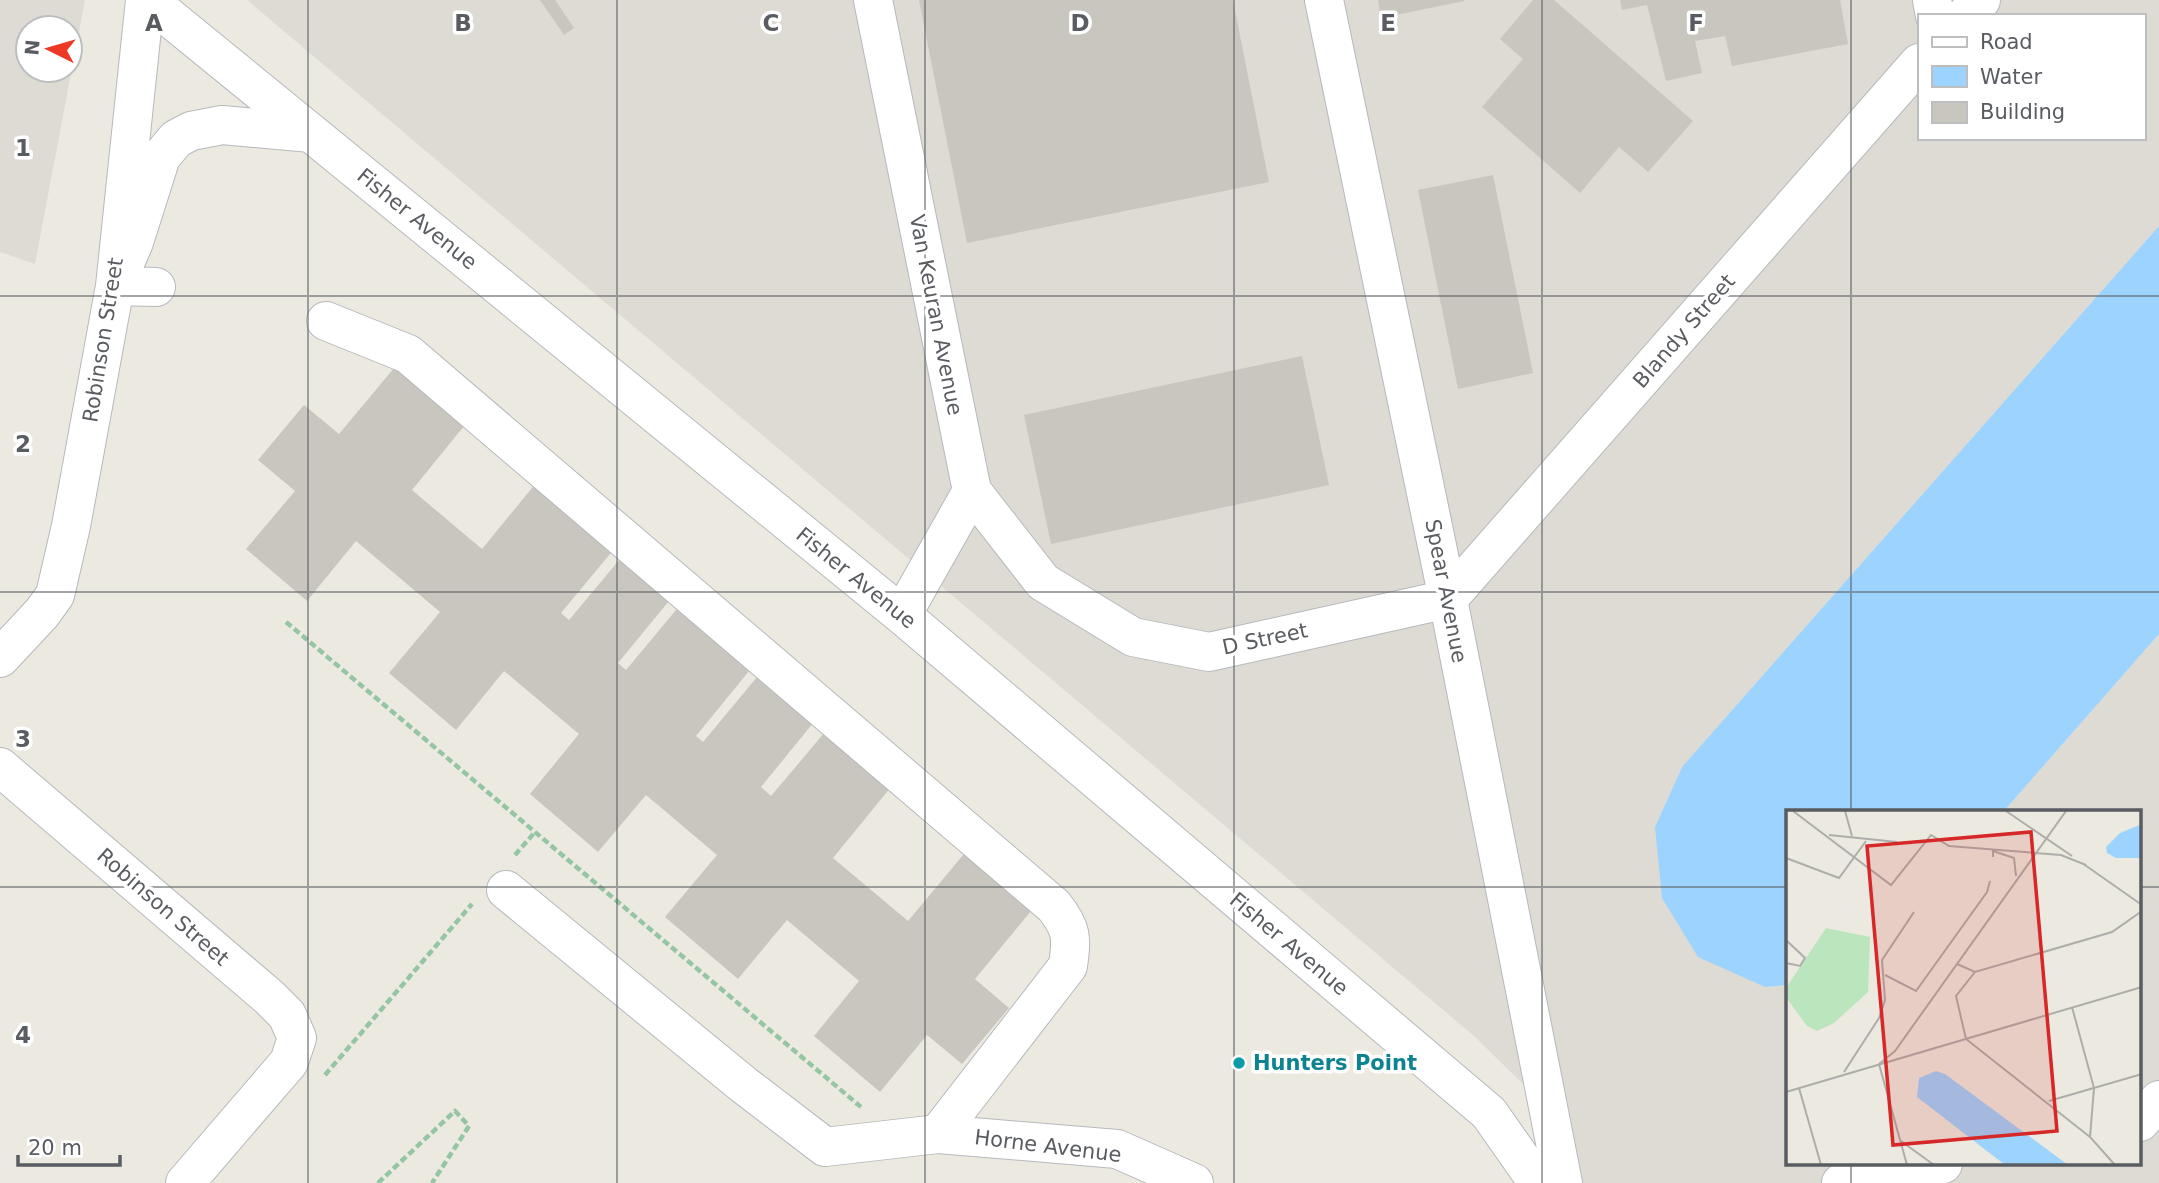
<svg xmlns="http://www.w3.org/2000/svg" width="2159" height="1183" viewBox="0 0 2159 1183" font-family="'DejaVu Sans',sans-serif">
<rect width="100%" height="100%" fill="#eceae0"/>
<path fill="#dddbd4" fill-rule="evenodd" d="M0,0H85L35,264L0,252ZM70,28V70H28V28Z
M247,0H2159V226L1682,767L1655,827L1765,987L1788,985V1164H2140V812H2003L2159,634V1183H1581L1570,1130L1474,1036ZM1919,16H2143V138H1919Z"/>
<path fill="#9dd3ff" d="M2159,226V634L2003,812H1788V985L1765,987L1698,957L1662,898L1655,827L1682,767Z"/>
<path fill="#c9c6bf" d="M540,0H555L574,28L564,35Z
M919,0H1233L1269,182L967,243Z
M1378,0H1464V1L1381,18Z
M1533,0H1554L1693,121L1648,172L1619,147L1580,193L1482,107L1523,59L1500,39Z
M1620,0H1840L1848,44L1732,66L1725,36L1695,41L1702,73L1666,81L1647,5L1622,10Z
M1493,175L1533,373L1458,389L1418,190Z
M1302,356L1329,485L1051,544L1024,415Z
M399,362L469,420L412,490L482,549L541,477L620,542L561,613L569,620L620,559L669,601L618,663L626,670L681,604L754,665L696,736L703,742L762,671L818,717L761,787L771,796L825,732L891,787L833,858L908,921L968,849L1036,905L975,979L1009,1008L962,1064L927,1035L880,1092L814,1036L859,981L787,920L738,979L665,917L717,855L646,795L598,852L530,794L579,734L504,671L456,730L389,673L440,612L356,541L307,601L246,549L295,491L258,460L304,405L339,434Z"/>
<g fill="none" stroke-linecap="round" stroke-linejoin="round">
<defs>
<path id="minor" d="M148,0L902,615L1489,1113L1538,1183
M873,0L972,491L902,615
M1324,0L1448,599L1563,1183
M1932,0L1935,16
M1965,16L1981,0
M156,287L115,286L134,242L161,157L176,139L191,131L222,125L311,133
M326,321L408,354L1054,906C1072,929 1072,937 1068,966L938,1134
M972,491L1043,582L1133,637L1209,652L1448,599L1919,63
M0,658L42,613L55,595L71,526L115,286L145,0
M0,767L269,997L287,1015L297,1038L289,1062L185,1183
M506,890L744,1085L825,1147L938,1134L1117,1149L1194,1183
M2140,1122L2159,1100
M1841,1183L1943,1164"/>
</defs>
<use href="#minor" stroke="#b6b8bd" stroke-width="40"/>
<path stroke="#94c6a3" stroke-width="4.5" stroke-dasharray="7 3.5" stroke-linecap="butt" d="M286,622L861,1107
M515,855L535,832
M325,1075L472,904
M378,1183L455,1111L469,1126L432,1183"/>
<use href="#minor" stroke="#fff" stroke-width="38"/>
</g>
<path fill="none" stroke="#595c61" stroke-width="2" stroke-opacity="0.55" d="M308,0V1183M617,0V1183M925,0V1183M1234,0V1183M1542,0V1183M1851,0V812M0,296H2159M0,592H2159M0,887H1788M2140,887H2159M1851,1164V1183"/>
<circle fill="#0f9aa8" stroke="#fff" stroke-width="2.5" cx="1239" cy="1063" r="7"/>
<g text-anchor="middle" stroke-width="7" stroke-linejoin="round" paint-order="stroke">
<g font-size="21" fill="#595c61" stroke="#fff">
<text transform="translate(417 219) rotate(39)" y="7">Fisher Avenue</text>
<text transform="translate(936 315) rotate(79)" y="7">Van Keuran Avenue</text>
<text transform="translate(1684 331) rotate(-49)" y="7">Blandy Street</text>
<text transform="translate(103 340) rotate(-81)" y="7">Robinson Street</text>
<text transform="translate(856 578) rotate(39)" y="7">Fisher Avenue</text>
<text transform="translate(1446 591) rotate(79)" y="7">Spear Avenue</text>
<text transform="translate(1265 639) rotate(-12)" y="7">D Street</text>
<text transform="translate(163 907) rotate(41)" y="7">Robinson Street</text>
<text transform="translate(1289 944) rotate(40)" y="7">Fisher Avenue</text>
<text transform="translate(1048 1146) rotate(7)" y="7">Horne Avenue</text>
</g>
<g font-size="21" font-weight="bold" fill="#0d838f" stroke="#fff" text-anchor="start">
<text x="1253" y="1070">Hunters Point</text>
</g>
</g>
<g transform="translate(1786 810)">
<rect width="355" height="355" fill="#eceae0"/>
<path d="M40,118L84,127L82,182L48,213L31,221L21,216L0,187V178Z" fill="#bbe5bc"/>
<path d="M356,14L355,48H330L321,43L320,37L334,23ZM150,261L159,264L282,355H219L131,287L133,268Z" fill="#9dd3ff"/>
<path fill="none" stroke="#adada9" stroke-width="2" d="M7,1L105,75L145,25L163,36L275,45L300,55M59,1L66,26M220,1L286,46M43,25L111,32M207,47V41L228,48L230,66M0,48L53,68L80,31M296,53L356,95M0,130L19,148L14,156L0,153M171,154L189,162L326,122L356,101M189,162L170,186L180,229L304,327M99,165L130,181L201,82L204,71M286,197L308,278L304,327L329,355M58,262L93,208L99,190L96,150L128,102M13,278L35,355M0,282L356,177M263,291L356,264M115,331L148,355M121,355L93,254L109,241L280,1"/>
<path fill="#d62828" fill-opacity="0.15" stroke="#d62828" stroke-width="3.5" d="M245,22L271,321L107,335L81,36Z"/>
<rect width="355" height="355" fill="none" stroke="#595c61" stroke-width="3.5"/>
</g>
<g font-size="23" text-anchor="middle" font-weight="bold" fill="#595c61" stroke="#fff" stroke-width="7" stroke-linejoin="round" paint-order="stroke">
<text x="154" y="31">A</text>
<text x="463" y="31">B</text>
<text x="771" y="31">C</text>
<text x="1080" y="31">D</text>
<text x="1388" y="31">E</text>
<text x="1696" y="31">F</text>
<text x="23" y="156">1</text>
<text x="23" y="452">2</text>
<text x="23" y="747">3</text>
<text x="23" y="1043">4</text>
</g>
<rect x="1918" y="14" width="228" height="126" fill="#ffffff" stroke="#bdbec0" stroke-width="2"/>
<rect x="1932" y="37" width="35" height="10" fill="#ffffff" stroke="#bdbec0" stroke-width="2"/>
<text x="1980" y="49" font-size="21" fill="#595c61">Road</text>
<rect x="1932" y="66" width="35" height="21" fill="#9dd3ff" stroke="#bdbec0" stroke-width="2"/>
<text x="1980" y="84" font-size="21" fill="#595c61">Water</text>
<rect x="1932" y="102" width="35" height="21" fill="#c9c6bf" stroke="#bdbec0" stroke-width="2"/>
<text x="1980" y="119" font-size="21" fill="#595c61">Building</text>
<g transform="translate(49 49) rotate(275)"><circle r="33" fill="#ffffff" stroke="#bdbec0" stroke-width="2"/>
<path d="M0-5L12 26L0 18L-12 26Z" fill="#ed3825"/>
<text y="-10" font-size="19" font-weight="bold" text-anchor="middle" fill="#595c61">N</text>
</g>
<path d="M18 1155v10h102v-10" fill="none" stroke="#595c61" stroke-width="3.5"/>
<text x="28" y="1155" font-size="21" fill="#595c61" stroke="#ffffff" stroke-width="5" paint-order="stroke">20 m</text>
</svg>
